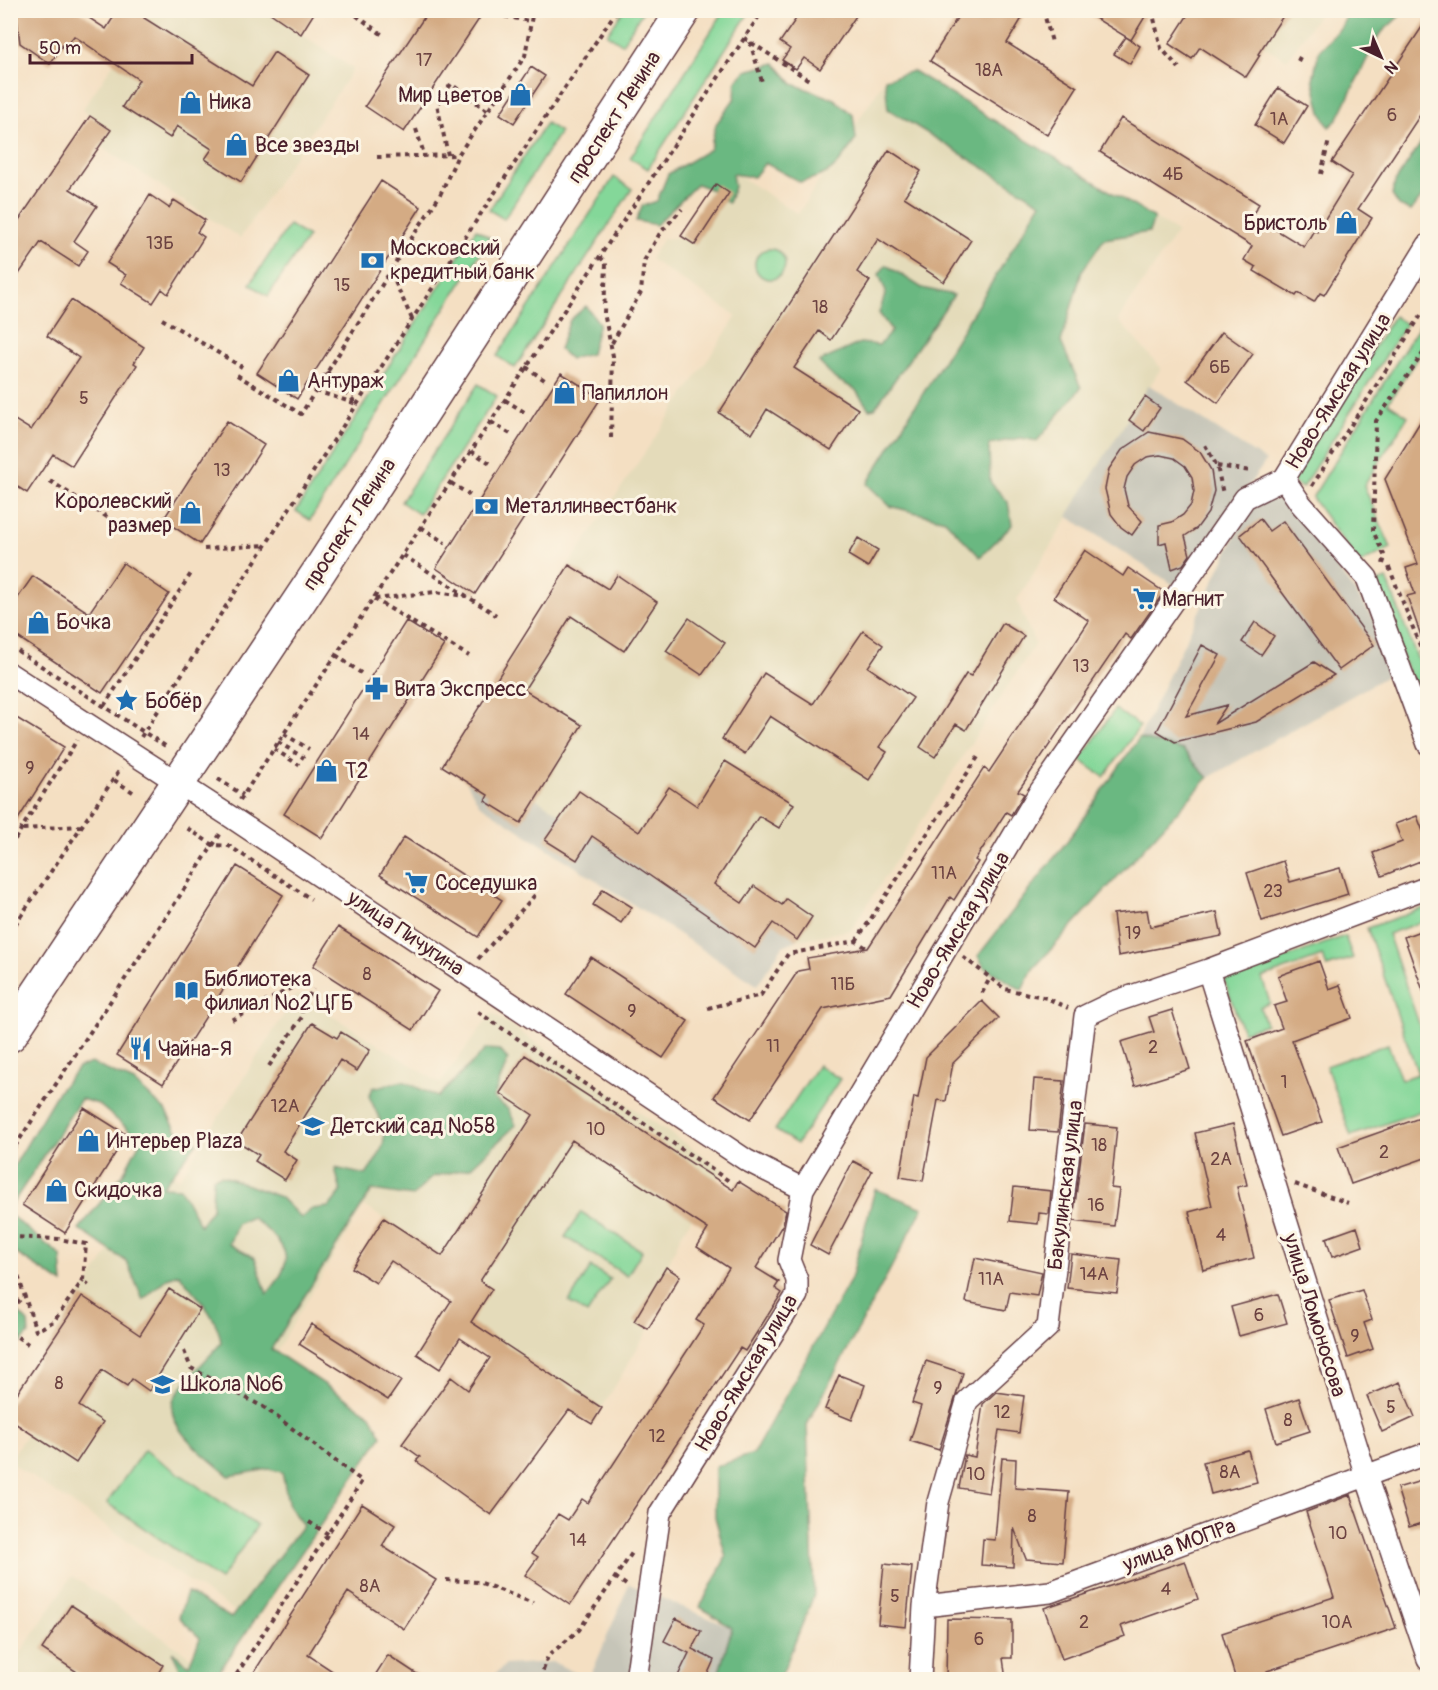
<svg xmlns="http://www.w3.org/2000/svg" width="1438" height="1690" viewBox="0 0 1438 1690" font-family="Pangolin,sans-serif">
<rect width="100%" height="100%" fill="#fcf5e5"/>
<filter id="ink" filterUnits="userSpaceOnUse"><feTurbulence type="fractalNoise" baseFrequency=".0167" numOctaves="2"/><feDisplacementMap in="SourceGraphic" scale="12" xChannelSelector="R" yChannelSelector="G"/><feConvolveMatrix kernelMatrix="1 2 1 2 8 2 1 2 1" color-interpolation-filters="sRGB"/></filter>
<filter id="wash" filterUnits="userSpaceOnUse"><feTurbulence type="fractalNoise" baseFrequency=".008" numOctaves="4" result="noise"/><feDisplacementMap in="SourceGraphic" scale="24" xChannelSelector="R" yChannelSelector="G"/><feGaussianBlur stdDeviation="1.35" result="paint"/><feColorMatrix in="noise" values="0 0 0 0 0 0 0 0 0 0 0 0 0 0 0 0 0 1.4 0 .05"/><feComposite in="paint" operator="in"/></filter>
<g filter="url(#wash)">
<rect width="100%" height="100%" fill="#f4dfc2"/>
<path fill="#e4dbba" d="M149,11H278L275,16L353,69L240,238L100,146L110,130L82,110Z
M1206,11H1321L1287,60Z
M913,71L1177,232L1118,320L1161,368L1017,600L1035,644L851,930L797,940L782,905L742,903L579,791L562,816L491,770L524,690L593,580L569,565L737,316L650,259L663,239L681,237L689,225L708,193L704,175L713,159L798,214L885,79Z
M297,994L440,1083L492,1013L723,1169L681,1235L667,1267L680,1276L602,1408L471,1322L492,1289L364,1206L269,1363L373,1431L243,1617L11,1463V1458L28,1432L11,1420L10,1404L164,1167L179,1179Z
M72,1576L214,1673L210,1680H11V1667Z"/>
<path fill="#c6c5b8" d="M1149,385L1266,461L1177,587L1067,516Z
M1280,487L1376,622L1387,676L1208,778L1183,750L1139,738L1249,507Z
M569,565L593,580L524,690L491,770L562,815L579,791L741,903L754,886L782,905L786,899L812,917L797,940L783,946L757,985L479,804L466,781L442,766Z
M629,1584L732,1628L717,1679L589,1680Z
M553,1662L588,1679H490L505,1665Z"/>
<path fill="#84d799" stroke="#677b62" stroke-width="1.5" d="M623,11H643L622,44L607,34Z
M724,11H750L648,169L630,158Z
M546,123L560,132L504,219L489,210Z
M614,177L632,189L515,368L497,356Z
M289,225L308,237L268,296L250,284Z
M476,229L490,238L310,520L296,511Z
M755 264a15 15 0 1 1 30 0a15 15 0 1 1-30 0Z
M1394,316L1406,324L1302,488L1290,480Z
M1419,326L1427,331V343L1388,403L1408,416L1364,486L1391,548L1359,564L1312,498Z
M478,384L497,396L419,514L401,502Z
M1387,579L1427,684V723L1375,583Z
M1115,709L1140,726L1104,777L1080,760Z
M1427,907V920L1388,934L1427,1047V1109L1351,1136L1326,1066L1388,1044L1401,1080L1418,1074L1367,928Z
M1345,936L1353,958L1327,967L1322,956L1262,978L1270,1003L1260,1007L1266,1024L1243,1032L1224,980Z
M818,1065L840,1079L797,1144L775,1130Z
M581,1212L642,1251L627,1276L565,1237Z
M591,1267L610,1279L587,1314L569,1302Z
M144,1450L257,1526L220,1580L107,1503Z"/>
<path fill="#6bb881" stroke="#5a6c56" stroke-width="1.5" fill-rule="evenodd" d="M1349,11H1405L1379,35L1337,120L1329,127L1321,112L1313,79L1319,51L1341,27Z
M775,63L793,84L834,99L853,115L856,139C836,167 835,174 800,182L765,163L754,177L732,174L734,187L728,203L715,191L697,184L656,225L636,221L642,206L657,201L668,174L710,149L716,124L735,98L736,81L746,71Z
M913,71L1154,218L1149,232L1104,239L1082,271L1061,342L1081,388L1037,441L1021,438L989,444L990,482L1008,502L1012,525L980,557L945,520L890,506L867,484L1041,203L888,109L885,79Z
M1427,134V190L1411,211L1399,206L1392,195L1395,182Z
M886,265L922,288L954,295L875,408L869,409L855,389L835,379L819,362L860,343L879,345L892,331L879,313L886,292L879,274Z
M586,306L599,323L591,354L570,359L559,349L570,320Z
M1139,738L1183,750L1208,778L1033,969L1022,990L984,967L978,956L1071,836Z
M486,1049L500,1050L508,1060L493,1098L508,1109L516,1125L470,1168L432,1177L413,1196L372,1190L271,1349L371,1415L382,1436L214,1679H185L172,1652L189,1665L200,1638L179,1617L187,1592L231,1618L303,1525L289,1507L282,1472L269,1469L229,1476C211,1460 159,1425 175,1397C186,1378 207,1360 221,1343C219,1317 195,1294 179,1274L167,1278L143,1300L127,1262L79,1229L123,1174L141,1140L98,1104L81,1099L11,1206V1171L57,1093L78,1068L91,1063L134,1082L165,1110L177,1131L197,1143L162,1187L180,1188L200,1225L212,1209L213,1178L221,1175L280,1197L301,1218L312,1209L329,1207L341,1192L335,1168L366,1175C392,1138 387,1135 369,1096L373,1088L403,1081L438,1097ZM252,1217C285,1245 300,1256 267,1294L255,1258L229,1244L237,1224Z
M875,1189L923,1208L807,1425L814,1595L780,1679H717L732,1628L700,1607L726,1557L715,1517V1467L753,1454L851,1279Z
M10,1215L61,1256L63,1284L11,1250Z
M11,1313H19L28,1322L29,1334L19,1344L11,1346Z"/>
<g id="blocks">
<path fill="#d4ab84" d="M16,10H77L106,29L118,10H149L144,18L252,86L274,52L309,75L241,182L205,159L212,149L177,126L170,138L122,107L139,80L74,36L67,45L64,43L50,64L20,43Z
M266,10H316L301,34Z
M429,10H485L404,132L365,106Z
M802,10H860L820,69L804,58L796,69L782,60L790,49L780,42Z
M962,10H1027L1007,43L1077,87L1047,135L930,61Z
M1082,10H1149L1131,40Z
M1191,10H1287L1258,54L1260,55L1246,77L1200,47L1192,59L1169,44Z
M1428,18V103L1358,209L1372,218L1324,295L1320,293L1314,302L1298,293L1296,296L1254,271L1256,267L1244,260L1252,246L1100,152L1121,118L1259,204L1252,215L1304,247L1314,230L1317,232L1352,175L1332,162Z
M1126,37L1140,46L1130,64L1114,54Z
M531,67L545,76L514,123L500,114Z
M1278,88L1307,106L1284,143L1255,125Z
M90,116L111,130L70,189L97,206L74,241L88,251L78,266L41,242L10,287V233Z
M889,150L921,171L904,197L971,240L944,282L878,239L857,272L870,281L831,340L819,331L794,368L858,409L831,450L767,409L752,434L719,413Z
M381,181L421,207L297,399L257,373Z
M716,184L729,193L695,245L681,236Z
M150,195L169,208L174,200L205,220L197,232L204,237L168,294L162,289L153,303L121,283L126,275L107,263Z
M71,300L144,347L134,363L137,365L72,466L53,454L27,493L10,482V417L31,430L79,358L47,336Z
M1222,332L1253,354L1218,403L1187,380Z
M561,373L601,398L475,594L436,568Z
M1145,397L1160,408L1144,431L1129,420Z
M1428,409V647H1425L1407,596L1415,594L1406,568L1418,564L1385,479Z
M227,421L264,445L200,544L163,520Z
M1149,432L1182,439L1200,452L1211,470L1214,491L1208,513L1197,528L1185,536L1190,555L1183,565L1172,569L1166,542L1159,544V525L1172,522L1183,515L1191,505L1194,491L1192,477L1185,466L1174,458L1160,455L1147,457L1135,465L1127,477L1124,489L1128,506L1142,521L1132,535L1121,527L1111,514L1105,489L1109,469L1122,450Z
M1260,519L1269,531L1283,521L1374,645L1339,670L1240,535Z
M858,538L878,550L868,567L848,555Z
M1085,550L1123,576L1128,568L1164,592L1131,639L1125,634L1018,791L1024,794L1012,813L1011,815L1006,812L975,860L978,862L954,900L950,897L891,995L823,1009L750,1120L714,1097L798,971L809,969L807,958L868,948L984,768L989,772L1089,621L1054,597Z
M123,563L169,594L102,693L10,632V609L33,576L89,613Z
M569,565L608,589L617,575L657,602L624,651L571,616L524,690L582,725L521,823L485,801L488,795L442,766Z
M689,618L725,643L702,675L666,651Z
M406,621L444,645L322,838L284,814Z
M1255,622L1274,636L1261,655L1242,642Z
M1003,623L1024,636L966,730L956,724L935,757L920,747L966,674L971,676Z
M863,631L883,645L868,667L913,698L879,747L887,752L869,780L770,716L745,754L722,739L764,673L813,704Z
M1202,645L1220,655L1186,716L1227,705L1214,724L1314,662L1334,675L1256,722L1175,742L1157,731Z
M10,714L64,747L10,832Z
M725,761L794,804L779,828L759,816L714,884L742,903L754,886L782,905L786,899L812,917L797,940L773,923L755,948L592,836L577,860L545,840L579,791L639,832L669,787L697,806Z
M1417,816L1428,844V858L1382,876L1373,853L1402,842L1395,824Z
M404,837L502,900L478,937L380,875Z
M1283,861L1290,882L1340,868L1348,894L1262,921L1247,873Z
M237,866L283,895L163,1084L117,1055Z
M603,889L632,907L621,923L593,905Z
M1147,910L1150,927L1217,912L1222,936L1118,956L1113,914Z
M338,927L438,991L413,1030L313,966Z
M1428,928V996H1425L1404,937Z
M591,957L688,1021L663,1058L566,994Z
M1319,961L1329,989L1340,985L1352,1018L1292,1040L1322,1122L1281,1136L1247,1041L1282,1028L1274,1006L1287,1002L1278,976Z
M982,1001L999,1018L953,1063L946,1101L938,1100L923,1181L900,1177L914,1097L918,1098L926,1057Z
M1172,1010L1190,1069L1135,1086L1121,1042L1154,1032L1149,1017Z
M312,1023L337,1038L341,1032L370,1050L357,1071L340,1060L283,1151L297,1160L285,1180L255,1161L259,1155L237,1141Z
M525,1055L733,1190L738,1181L786,1211L783,1224L756,1268L779,1282L775,1288L782,1293L745,1351L740,1348L570,1605L525,1575L538,1557L532,1553L558,1514L568,1520L582,1499L588,1503L704,1325L696,1320L729,1268L697,1247L708,1229L572,1140L480,1281L492,1289L471,1322L602,1408L592,1424L569,1410L491,1515L416,1461L420,1457L402,1444L451,1377L468,1390L490,1358L460,1338L440,1369L417,1354L451,1301L391,1261L376,1283L352,1268L384,1218L442,1256L533,1115L500,1093Z
M1034,1079L1064,1081L1058,1132L1030,1130Z
M84,1108L127,1135L65,1233L22,1205Z
M1428,1115V1157L1351,1184L1338,1147Z
M1085,1124L1117,1127L1111,1188L1119,1189L1114,1226L1073,1221Z
M1233,1124L1247,1185L1237,1187L1254,1258L1203,1270L1189,1212L1212,1206L1195,1133Z
M853,1161L872,1171L828,1255L810,1245Z
M1014,1187L1051,1191L1049,1214L1039,1213L1038,1224L1010,1221Z
M1357,1227L1363,1246L1332,1257L1326,1238Z
M1071,1254L1121,1260L1117,1293L1067,1288Z
M975,1258L1042,1272L1037,1296L1010,1292L1006,1310L966,1302Z
M666,1267L680,1276L648,1329L634,1321Z
M169,1289L200,1309L149,1391L132,1379L127,1386L102,1370L79,1406L103,1422L76,1463L10,1420V1404L82,1296L140,1335Z
M1362,1290L1372,1320L1364,1323L1373,1349L1348,1358L1329,1300Z
M1278,1294L1287,1323L1239,1336L1231,1307Z
M311,1324L401,1381L388,1400L299,1344Z
M926,1361L963,1373L939,1450L910,1441L921,1406L912,1403Z
M839,1375L865,1385L852,1420L825,1409Z
M1400,1382L1415,1417L1382,1432L1367,1396Z
M996,1392L1024,1396L1019,1433L999,1430L989,1493L959,1488L965,1455L975,1457L983,1404Z
M1299,1398L1310,1431L1276,1442L1266,1409Z
M1248,1450L1257,1482L1211,1494L1203,1462Z
M1002,1458L1016,1459L1015,1488L1069,1492L1063,1562L1026,1559L1014,1528L1013,1567L981,1565L983,1539L995,1540Z
M1428,1479V1521L1409,1527L1397,1488Z
M1350,1495L1396,1628L1267,1671L1270,1680H1236L1222,1633L1334,1597L1306,1512Z
M362,1504L395,1525L382,1546L436,1580L404,1629L348,1592L308,1655L346,1680H249Z
M1185,1561L1198,1599L1121,1626L1125,1636L1062,1659L1044,1608Z
M884,1564L912,1567L906,1627L878,1624Z
M71,1605L163,1665L154,1680H89L42,1649Z
M676,1618L701,1631L692,1649L714,1660L705,1680H676L689,1653L664,1641Z
M947,1619L1012,1620V1658H1003L1006,1680H946Z
M388,1655L426,1680H372Z"/>
</g>
</g>
<g filter="url(#ink)">
<use href="#blocks" fill-opacity="0" stroke="#643c42" stroke-width="1.5"/>
<g fill="none" stroke-linecap="round" stroke-linejoin="round">
<defs>
<path id="minor" d="M1284,479L1301,504L1367,578L1428,744
M10,674L231,817L746,1160L803,1189
M1208,970L1366,1476L1428,1659
M924,1606L1050,1592L1428,1453
M636,1680L660,1513L797,1295V1280L789,1260L803,1189L1039,793L1245,498L1284,479L1428,245
M920,1680L924,1606L938,1502L967,1401L1048,1327L1085,1016L1114,1002L1208,970L1428,887"/>
<path id="primary" d="M10,1035L320,570L684,10"/>
</defs>
<use href="#minor" stroke="#643c42" stroke-width="24"/>
<use href="#primary" stroke="#643c42" stroke-width="36"/>
<path stroke="#643c42" stroke-width="4" stroke-dasharray="4.5 4.5" stroke-linecap="butt" d="M349,10L384,36
M1043,10L1052,42
M1152,10L1161,48L1179,68
M582,12L583,10
M496,15L530,21
M744,38L809,80
M750,42L763,85
M1298,61L1300,57
M416,129L425,157
M448,155L437,104L451,84L488,111
M377,157L458,155
M1321,174L1329,140
M600,257L606,263L604,313L613,356L611,438
M162,319L242,367
M412,319L390,271L440,195L458,155L525,56L533,10
M612,343L641,292L644,261L660,233L682,209
M526,367L546,381
M327,372L357,404
M237,375L301,414L390,272
M316,391L357,404
M505,400L526,413
M491,422L512,435
M1205,445L1217,466L1223,494
M471,451L493,465
M1217,466L1251,471
M50,481L134,534
M451,483L473,497
M1312,486L1423,312
M421,527L445,543
M204,549L266,545
M403,555L496,615
M1383,564L1385,557L1373,531L1376,421L1428,346
M1389,567L1428,666
M374,599L469,656
M375,599L435,592L466,596
M10,646L167,747
M336,655L361,673
M104,706L192,572
M284,734L309,749
M141,737L478,218L617,10
M278,742L304,758
M274,749L299,765
M218,779L243,795
M114,780L136,794
M240,800L763,10
M187,828L213,845L229,846L311,899
M23,829L81,826
M10,847L77,740
M10,932L121,768
M856,941L980,754
M963,957L1005,989L1047,998L1068,1008
M478,959L535,895
M982,993L990,978
M708,1008L761,995L788,954L856,941L868,949
M478,1012L729,1181
M232,1020L302,982
M269,1066L302,1017V1007L313,989
M10,1154L221,833
M1295,1184L1348,1203
M10,1237L59,1239L86,1244L83,1280L89,1285
M10,1251L36,1331L54,1321L83,1280
M10,1309L23,1297
M10,1332L28,1344
M184,1351L191,1368L265,1408L362,1481L233,1680
M10,1363L17,1361
M309,1522L328,1534
M615,1577L629,1587
M446,1580L479,1582L533,1603
M540,1679L548,1656L579,1630L632,1553"/>
<use href="#minor" stroke="#fff" stroke-width="21"/>
<use href="#primary" stroke="#fff" stroke-width="33"/>
</g>
</g>
<defs>
<symbol id="shop-bare" viewBox="-9 -9 18 18"><path d="M-5-2.5h2.3a2.7 3.5 0 0 1 5.4 0H5L5.5 6h-11ZM-1.5-2.5h3a1.5 2.3 0 0 0-3 0Z" fill="#1f6fb2" stroke="#fcf5e5" stroke-width="2.5" paint-order="stroke"/></symbol>
<symbol id="bank-bare" viewBox="-9 -9 18 18"><path d="M-6-4H6V4H-6ZM0-2.3a2.3 2.3 0 1 0 0 4.6a2.3 2.3 0 1 0 0-4.6Z" fill="#1f6fb2" stroke="#fcf5e5" stroke-width="2.5" paint-order="stroke"/></symbol>
<symbol id="supermarket-bare" viewBox="-9 -9 18 18"><path d="M-6-5.5h2.5l.6 2H6L4.5 2H-2.5L-4.4-4H-6ZM-1.5 3.2a1.3 1.3 0 1 0 .1 0ZM3 3.2a1.3 1.3 0 1 0 .1 0Z" fill="#1f6fb2" stroke="#fcf5e5" stroke-width="2.5" paint-order="stroke"/></symbol>
<symbol id="pharmacy-bare" viewBox="-9 -9 18 18"><path d="M-2-6h4v4h4v4h-4v4h-4v-4h-4v-4h4Z" fill="#1f6fb2" stroke="#fcf5e5" stroke-width="2.5" paint-order="stroke"/></symbol>
<symbol id="sight-bare" viewBox="-9 -9 18 18"><path d="M0-6L1.8-2.2L6-1.7L2.9 1.2L3.7 5.4L0 3.3L-3.7 5.4L-2.9 1.2L-6-1.7L-1.8-2.2Z" fill="#1f6fb2" stroke="#fcf5e5" stroke-width="2.5" paint-order="stroke"/></symbol>
<symbol id="library-bare" viewBox="-9 -9 18 18"><path d="M-6-4Q-3-5.5-.7-3.5V5Q-3 3-6 4ZM6-4Q3-5.5 .7-3.5V5Q3 3 6 4Z" fill="#1f6fb2" stroke="#fcf5e5" stroke-width="2.5" paint-order="stroke"/></symbol>
<symbol id="restaurant-bare" viewBox="-9 -9 18 18"><path d="M-5-6h1v4h1v-4h1v4h1v-4h1v5L-1.5 .5V6h-2V.5L-5-1ZM5-6V6H3V1.5H1.5Q1.5-4 5-6Z" fill="#1f6fb2" stroke="#fcf5e5" stroke-width="2.5" paint-order="stroke"/></symbol>
<symbol id="school-bare" viewBox="-9 -9 18 18"><path d="M0-5L7-2L0 1L-7-2ZM-4 1L0 2.5L4 1V4Q0 6-4 4Z" fill="#1f6fb2" stroke="#fcf5e5" stroke-width="2.5" paint-order="stroke"/></symbol>
</defs>
<g fill-rule="evenodd">
<use href="#shop-bare" x="504" y="78" width="33" height="33"/>
<use href="#shop-bare" x="174" y="86" width="33" height="33"/>
<use href="#shop-bare" x="220" y="128" width="33" height="33"/>
<use href="#shop-bare" x="1330" y="206" width="33" height="33"/>
<use href="#bank-bare" x="356" y="244" width="33" height="33"/>
<use href="#shop-bare" x="272" y="364" width="33" height="33"/>
<use href="#shop-bare" x="548" y="376" width="33" height="33"/>
<use href="#bank-bare" x="470" y="490" width="33" height="33"/>
<use href="#shop-bare" x="174" y="496" width="33" height="33"/>
<use href="#supermarket-bare" x="1128" y="582" width="33" height="33"/>
<use href="#shop-bare" x="22" y="606" width="33" height="33"/>
<use href="#pharmacy-bare" x="360" y="672" width="33" height="33"/>
<use href="#sight-bare" x="110" y="684" width="33" height="33"/>
<use href="#shop-bare" x="310" y="754" width="33" height="33"/>
<use href="#supermarket-bare" x="400" y="866" width="33" height="33"/>
<use href="#library-bare" x="170" y="974" width="33" height="33"/>
<use href="#restaurant-bare" x="124" y="1032" width="33" height="33"/>
<use href="#school-bare" x="296" y="1110" width="33" height="33"/>
<use href="#shop-bare" x="72" y="1124" width="33" height="33"/>
<use href="#shop-bare" x="40" y="1174" width="33" height="33"/>
<use href="#school-bare" x="146" y="1368" width="33" height="33"/>
</g>
<g text-anchor="middle" stroke-width="6" stroke-linejoin="round" paint-order="stroke">
<g font-size="18" fill="#6c4241">
<text x="424" y="66">17</text>
<text x="989" y="76">18А</text>
<text x="1392" y="121">6</text>
<text x="1279" y="125">1А</text>
<text x="1173" y="180">4Б</text>
<text x="160" y="249">13Б</text>
<text x="342" y="291">15</text>
<text x="820" y="313">18</text>
<text x="1220" y="373">6Б</text>
<text x="84" y="404">5</text>
<text x="222" y="476">13</text>
<text x="1081" y="672">13</text>
<text x="361" y="740">14</text>
<text x="30" y="774">9</text>
<text x="944" y="879">11А</text>
<text x="1273" y="897">23</text>
<text x="1133" y="939">19</text>
<text x="367" y="980">8</text>
<text x="843" y="990">11Б</text>
<text x="632" y="1017">9</text>
<text x="773" y="1052">11</text>
<text x="1153" y="1053">2</text>
<text x="1284" y="1088">1</text>
<text x="285" y="1112">12А</text>
<text x="596" y="1135">10</text>
<text x="1099" y="1151">18</text>
<text x="1384" y="1158">2</text>
<text x="1221" y="1165">2А</text>
<text x="1096" y="1211">16</text>
<text x="1221" y="1241">4</text>
<text x="1094" y="1280">14А</text>
<text x="991" y="1285">11А</text>
<text x="1259" y="1321">6</text>
<text x="1355" y="1342">9</text>
<text x="59" y="1389">8</text>
<text x="938" y="1394">9</text>
<text x="1391" y="1413">5</text>
<text x="1002" y="1418">12</text>
<text x="1288" y="1426">8</text>
<text x="657" y="1442">12</text>
<text x="1230" y="1478">8А</text>
<text x="976" y="1480">10</text>
<text x="1032" y="1522">8</text>
<text x="1338" y="1539">10</text>
<text x="578" y="1546">14</text>
<text x="370" y="1592">8А</text>
<text x="1166" y="1595">4</text>
<text x="895" y="1602">5</text>
<text x="1084" y="1628">2</text>
<text x="1337" y="1628">10А</text>
<text x="979" y="1645">6</text>
</g>
<g font-size="21" fill="#4a1f2b" stroke="#fcf5e5" text-anchor="start">
<text x="503" y="102" text-anchor="end">Мир цветов</text>
<text x="208" y="109">Ника</text>
<text x="255" y="152">Все звезды</text>
<text x="1328" y="230" text-anchor="end">Бристоль</text>
<text x="390" y="255">Московский<tspan x="390" dy="24">кредитный банк</tspan></text>
<text x="307" y="388">Антураж</text>
<text x="582" y="400">Папиллон</text>
<text x="172" y="508" text-anchor="end">Королевский<tspan x="172" dy="24">размер</tspan></text>
<text x="505" y="513">Металлинвестбанк</text>
<text x="1162" y="606">Магнит</text>
<text x="56" y="629">Бочка</text>
<text x="394" y="696">Вита Экспресс</text>
<text x="145" y="708">Бобёр</text>
<text x="345" y="778">T2</text>
<text x="435" y="890">Соседушка</text>
<text x="204" y="986">Библиотека<tspan x="204" dy="24">филиал №2 ЦГБ</tspan></text>
<text x="158" y="1056">Чайна-Я</text>
<text x="331" y="1133">Детский сад №58</text>
<text x="107" y="1148">Интерьер Plaza</text>
<text x="74" y="1197">Скидочка</text>
<text x="181" y="1391">Школа №6</text>
</g>
<g font-size="21" fill="#4a1f2b" stroke="#fcf5e5">
<text transform="translate(614 117) rotate(-57)" y="7">проспект Ленина</text>
<text transform="translate(1338 391) rotate(-58)" y="7">Ново-Ямская улица</text>
<text transform="translate(349 524) rotate(-57)" y="7">проспект Ленина</text>
<text transform="translate(958 930) rotate(-59)" y="7">Ново-Ямская улица</text>
<text transform="translate(406 933) rotate(34)" y="7">улица Пичугина</text>
<text transform="translate(1065 1185) rotate(-83)" y="7">Бакулинская улица</text>
<text transform="translate(1315 1315) rotate(73)" y="7">улица Ломоносова</text>
<text transform="translate(746 1373) rotate(-59)" y="7">Ново-Ямская улица</text>
<text transform="translate(1179 1545) rotate(-20)" y="7">улица МОПРа</text>
</g>
</g>
<rect width="1438" height="1690" fill="none" stroke="#fcf5e5" stroke-width="36"/>
<g transform="translate(1381 57) rotate(136)" stroke="#fcf5e5" stroke-width="4.5" paint-order="stroke">
<path d="M0-4.5L10 22L0 15L-10 22Z" fill="#4a1f2b"/>
<text y="-9" font-size="16" font-weight="bold" text-anchor="middle" fill="#4a1f2b">N</text>
</g>
<path d="M30 54v9h162v-9" fill="none" stroke="#4a1f2b" stroke-width="3"/>
<text x="39" y="54" font-size="18" fill="#4a1f2b" stroke="#fcf5e5" stroke-width="4.5" paint-order="stroke">50 m</text>
</svg>
